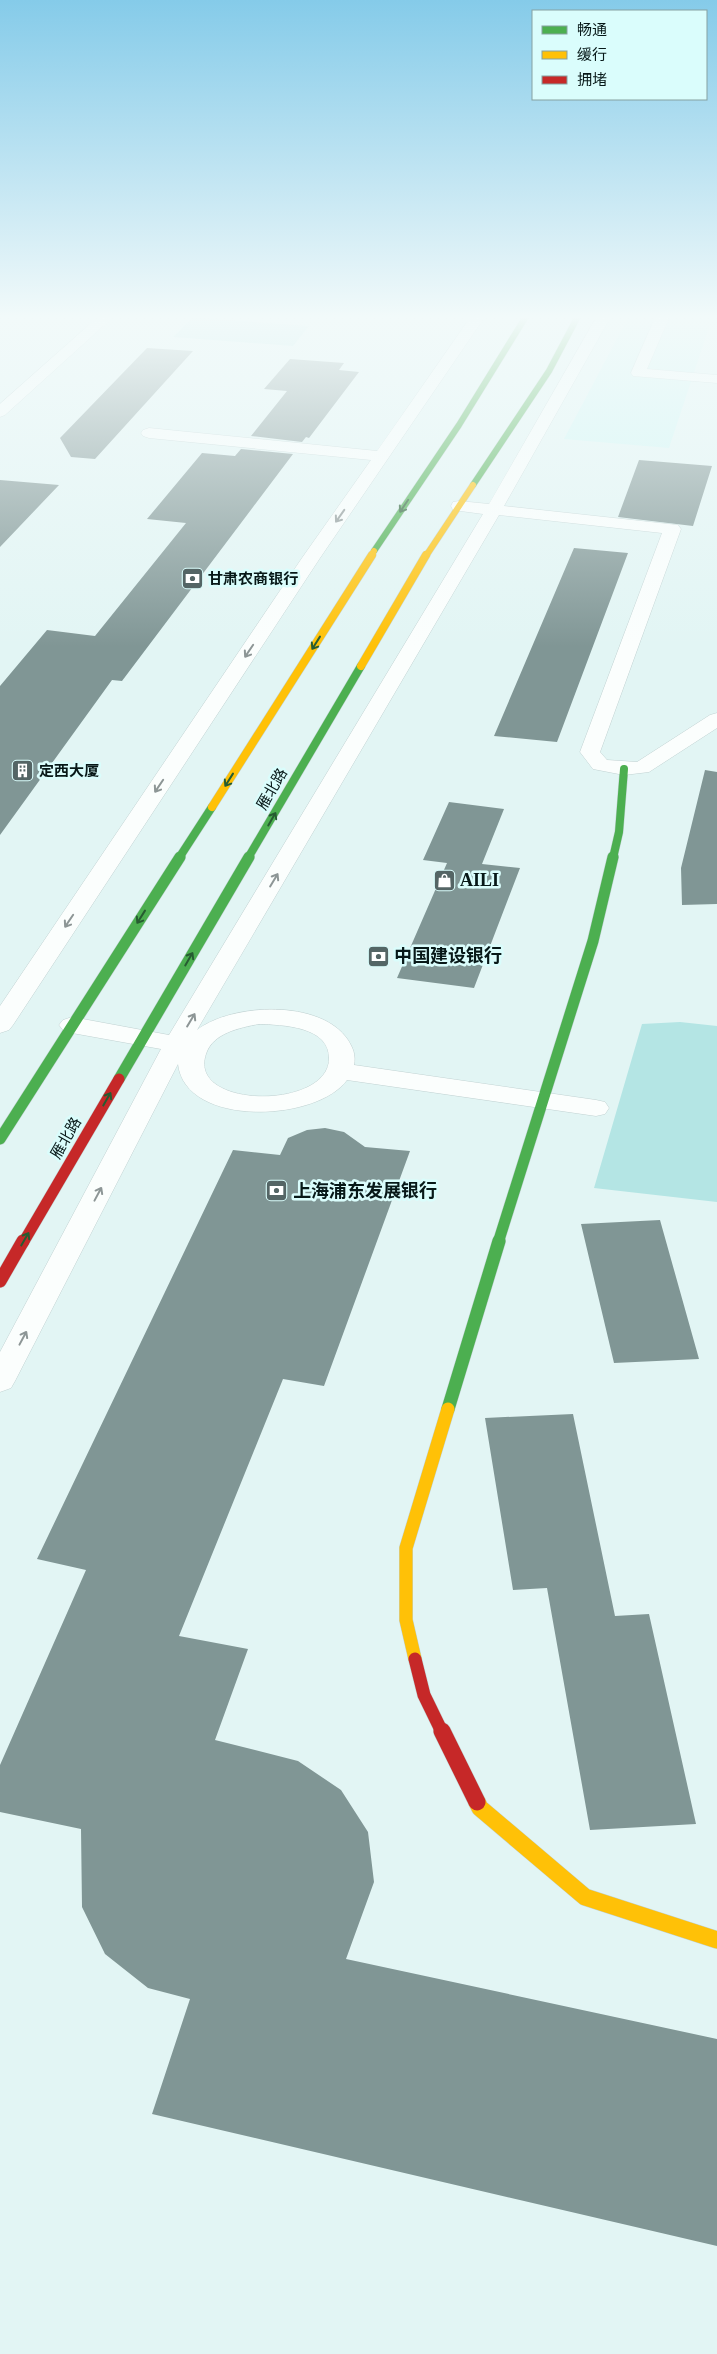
<svg xmlns="http://www.w3.org/2000/svg" width="717" height="2354" viewBox="0 0 717 2354" font-family="'Times New Roman','Noto Sans SC',serif">
<rect width="100%" height="100%" fill="#e2f5f4"/>
<path fill="#cff6f4" d="M628,318H712L669,448L564,439Z"/>
<path fill="#b4e5e4" d="M192,318H200L309,326L293,346L173,337Z
M680,1022L717,1026V1202L594,1188L642,1024Z"/>
<path fill="#809695" d="M147,348L193,351L95,459L71,457L60,438Z
M290,359L344,363L339,370L359,372L309,438L306,437L302,442L251,436L287,391L264,389Z
M241,449L293,454L122,681L112,680L0,835V686L47,630L95,636L186,523L147,519L202,453L235,456Z
M639,460L712,466L693,526L618,517Z
M0,480L59,485L0,547Z
M574,548L628,553L557,742L494,736Z
M705,770L717,772V904L682,905L681,868Z
M449,802L504,809L482,864L520,868L474,988L397,978L447,863L423,860Z
M325,1128L344,1132L365,1147L410,1151L324,1386L283,1379L179,1636L248,1649L215,1740L298,1761L341,1790L368,1832L374,1882L346,1959L717,2039V2246L152,2114L190,1999L148,1988L105,1954L82,1907L81,1829L0,1812V1765L86,1570L37,1559L233,1150L280,1155L288,1138L307,1130Z
M660,1220L699,1359L614,1363L581,1224Z
M573,1414L615,1616L649,1614L696,1824L590,1830L547,1588L513,1590L485,1418Z"/>
<g fill="none" stroke-linecap="round" stroke-linejoin="round">
<defs>
<path id="street" d="M97,318H112L5,415L0,417V404Z
M470,318H484L320,558L13,1025L9,1030L0,1033V1006L302,558L371,460L149,438L143,436L141,433L143,430L149,428L377,451Z
M596,318H610L504,506L678,525L681,529L600,752L607,760L637,762L710,715L717,713V728L649,772L624,775L593,769L580,752L662,533L499,515L197,1030C232,1003 321,999 348,1040C353,1048 356,1055 354,1065L596,1100L605,1102L609,1108L605,1114L596,1116L347,1080C317,1122 185,1128 178,1064L15,1381L11,1388L0,1392V1352L161,1049L72,1033L63,1030L59,1025L63,1020L72,1017L169,1035L483,514L453,510L451,506L453,502L459,501L489,504ZM259,1024C282,1025 330,1026 329,1059C328,1110 187,1109 206,1054C213,1033 239,1028 259,1024Z
M655,318H669L647,369L717,375V383L633,376L631,373Z"/>
<path id="fast-far3" d="M473,485L549,371L577,318
M374,551L459,425L525,318"/>
<path id="fast-far2" d="M179,858L212,807
M248,858L361,666
M613,858L619,832L624,769"/>
<path id="fast-far1" d="M119,1079L249,857
M0,1139L180,857
M498,1243L593,941L613,857"/>
<path id="fast" d="M448,1409L499,1241"/>
<path id="slow-far3" d="M371,556L374,551
M426,556L473,485"/>
<path id="slow-far2" d="M361,666L426,555
M212,807L372,555"/>
<path id="slow-far1" d="M415,1659L406,1620V1548L448,1409"/>
<path id="slow" d="M477,1802L480,1808L585,1897L717,1940"/>
<path id="jam-far2" d="M23,1243L119,1079"/>
<path id="jam-far1" d="M0,1281L23,1241
M415,1659L424,1695L442,1732"/>
<path id="jam" d="M442,1731L477,1802"/>
</defs>
<use href="#street" stroke="#c1d2d2" stroke-width="1"/>
<use href="#fast-far3" stroke="#c1d2d2" stroke-width="7"/>
<use href="#fast-far2" stroke="#c1d2d2" stroke-width="9"/>
<use href="#fast-far1" stroke="#c1d2d2" stroke-width="12"/>
<use href="#fast" stroke="#c1d2d2" stroke-width="14"/>
<use href="#slow-far3" stroke="#c1d2d2" stroke-width="7"/>
<use href="#slow-far2" stroke="#c1d2d2" stroke-width="9"/>
<use href="#slow-far1" stroke="#c1d2d2" stroke-width="14"/>
<use href="#slow" stroke="#c1d2d2" stroke-width="18"/>
<use href="#jam-far2" stroke="#c1d2d2" stroke-width="12"/>
<use href="#jam-far1" stroke="#c1d2d2" stroke-width="14"/>
<use href="#jam" stroke="#c1d2d2" stroke-width="18"/>
<use href="#street" fill="#fbfefd" fill-rule="evenodd"/>
<use href="#fast-far3" stroke="#4caf50" stroke-width="6"/>
<use href="#fast-far2" stroke="#4caf50" stroke-width="8"/>
<use href="#fast-far1" stroke="#4caf50" stroke-width="11"/>
<use href="#fast" stroke="#4caf50" stroke-width="13"/>
<use href="#slow-far3" stroke="#ffc107" stroke-width="6"/>
<use href="#slow-far2" stroke="#ffc107" stroke-width="8"/>
<use href="#slow-far1" stroke="#ffc107" stroke-width="13"/>
<use href="#slow" stroke="#ffc107" stroke-width="17"/>
<use href="#jam-far2" stroke="#c62828" stroke-width="11"/>
<use href="#jam-far1" stroke="#c62828" stroke-width="13"/>
<use href="#jam" stroke="#c62828" stroke-width="17"/>
</g>
<defs><path id="oneway-shaft" d="M-6 0H5M1.5-3L5.5 0L1.5 3" fill="none" stroke-width="1.6" stroke-linecap="round" stroke-linejoin="round" transform="scale(1.25)"/></defs>
<g stroke="#265c31">
<use href="#oneway-shaft" transform="translate(404 506) rotate(124)"/>
<use href="#oneway-shaft" transform="translate(316 643) rotate(122)"/>
<use href="#oneway-shaft" transform="translate(229 780) rotate(122)"/>
<use href="#oneway-shaft" transform="translate(272 819) rotate(-60)"/>
<use href="#oneway-shaft" transform="translate(141 917) rotate(122)"/>
<use href="#oneway-shaft" transform="translate(189 959) rotate(-60)"/>
<use href="#oneway-shaft" transform="translate(107 1099) rotate(-60)"/>
<use href="#oneway-shaft" transform="translate(25 1239) rotate(-60)"/>
</g>
<g stroke="#8d9696">
<use href="#oneway-shaft" transform="translate(340 516) rotate(125)"/>
<use href="#oneway-shaft" transform="translate(249 651) rotate(124)"/>
<use href="#oneway-shaft" transform="translate(159 786) rotate(124)"/>
<use href="#oneway-shaft" transform="translate(274 880) rotate(-59)"/>
<use href="#oneway-shaft" transform="translate(69 921) rotate(124)"/>
<use href="#oneway-shaft" transform="translate(191 1020) rotate(-59)"/>
<use href="#oneway-shaft" transform="translate(98 1194) rotate(-62)"/>
<use href="#oneway-shaft" transform="translate(23 1338) rotate(-62)"/>
</g>
<linearGradient id="sky" x2="0" y2="1"><stop stop-color="#85cbe9"/><stop offset="0.49" stop-color="#f2fafa"/><stop offset="1" stop-color="#f2fafa" stop-opacity="0"/></linearGradient>
<rect width="717" height="647" fill="url(#sky)"/>
<defs>
<symbol id="bank-square" viewBox="-11 -11 22 22"><rect x="-9" y="-9" width="18" height="18" rx="4" fill="#546565" stroke="#dafdfc"/><path d="M-6-4H6V4H-6ZM0-2.3a2.3 2.3 0 1 0 0 4.6a2.3 2.3 0 1 0 0-4.6Z" fill="#fff"/></symbol>
<symbol id="building-square" viewBox="-11 -11 22 22"><rect x="-9" y="-9" width="18" height="18" rx="4" fill="#546565" stroke="#dafdfc"/><path d="M-4-6H4V6H1V3H-1V6H-4ZM-2.5-4.3h1.7v1.8h-1.7ZM.8-4.3h1.7v1.8H.8ZM-2.5-1h1.7V.8h-1.7ZM.8-1h1.7V.8H.8Z" fill="#fff"/></symbol>
<symbol id="shop-square" viewBox="-11 -11 22 22"><rect x="-9" y="-9" width="18" height="18" rx="4" fill="#546565" stroke="#dafdfc"/><path d="M-5-2.5h2.3a2.7 3.5 0 0 1 5.4 0H5L5.5 6h-11ZM-1.5-2.5h3a1.5 2.3 0 0 0-3 0Z" fill="#fff"/></symbol>
</defs>
<g fill-rule="evenodd">
<use href="#bank-square" x="180" y="566" width="25" height="25"/>
<use href="#building-square" x="10" y="758" width="25" height="25"/>
<use href="#shop-square" x="432" y="868" width="25" height="25"/>
<use href="#bank-square" x="366" y="944" width="25" height="25"/>
<use href="#bank-square" x="264" y="1178" width="25" height="25"/>
</g>
<g text-anchor="middle" stroke-width="5" stroke-linejoin="round" paint-order="stroke">
<g font-size="15" font-weight="bold" fill="#071818" stroke="#dafdfc" text-anchor="start">
<text x="208" y="584">甘肃农商银行</text>
<text x="39" y="776">定西大厦</text>
</g>
<g font-size="15" fill="#071818" stroke="#dafdfc">
<text transform="translate(272 789) rotate(-60)" y="5">雁北路</text>
<text transform="translate(66 1138) rotate(-60)" y="5">雁北路</text>
</g>
<g font-size="18" font-weight="bold" fill="#071818" stroke="#dafdfc" text-anchor="start">
<text x="460" y="886">AILI</text>
<text x="394" y="962">中国建设银行</text>
<text x="293" y="1197">上海浦东发展银行</text>
</g>
</g>
<rect x="532" y="10" width="175" height="90" fill="#dafdfc" stroke="#86a1a1"/>
<rect x="542" y="26" width="25" height="8" fill="#4caf50" stroke="#86a1a1"/>
<text x="577" y="35" font-size="15" fill="#071818">畅通</text>
<rect x="542" y="51" width="25" height="8" fill="#ffc107" stroke="#86a1a1"/>
<text x="577" y="60" font-size="15" fill="#071818">缓行</text>
<rect x="542" y="76" width="25" height="8" fill="#c62828" stroke="#86a1a1"/>
<text x="577" y="85" font-size="15" fill="#071818">拥堵</text>
</svg>
